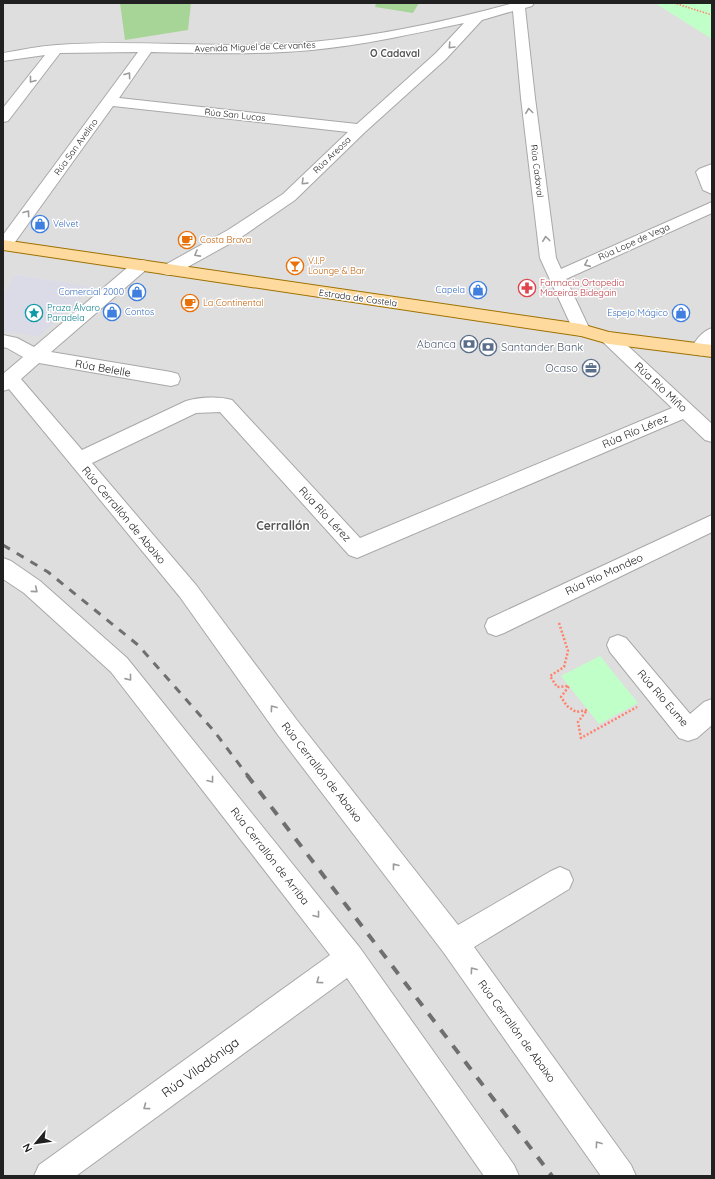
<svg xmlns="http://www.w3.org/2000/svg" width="715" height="1179" viewBox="0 0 715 1179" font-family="Quicksand,sans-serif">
<rect width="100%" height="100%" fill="#f2efe7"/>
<path fill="#dfdede" d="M3,3H675L712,39V1176H3Z"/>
<path fill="#a7d598" d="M120,3H191L188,30L125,40Z
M376,3H419L413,13L375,7Z"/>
<path fill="#c1ffc9" d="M655,3H712V39Z
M600,656L638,703L599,724L561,676Z"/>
<path fill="#dbdbe8" d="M16,275L93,287L39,336L3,331V296Z"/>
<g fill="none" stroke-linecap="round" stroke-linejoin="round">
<defs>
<path id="minor" d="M514,3H534L532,6L525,8L535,98L556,258L561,269L712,202V213L566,279L590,330L587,334L581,336L575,334L540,258L521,98L513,11L482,20L446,59L365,132L295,200L240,238L175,274L169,275L163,274L161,270L163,266L228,230L283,194L348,132L113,106L10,249L3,250V235L138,52L60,53L8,121L3,122V108L45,55L3,61V53C21,50 39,46 57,45C142,39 227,50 312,42C380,36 448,21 514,3ZM464,23L436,53L357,124L119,98L151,52C204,53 259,55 312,50C363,45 413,34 464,23Z
M712,164V194L703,190L696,172L699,169Z
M141,260L147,261L149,265L147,269L51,352L171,372L178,374L180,379L178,384L171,386L39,363L21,379L82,450L186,401C199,397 219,396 232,400L360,538L672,408L603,342L600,338L603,334L609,332L615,334L712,424V442L705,440L683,419L357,558L349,555L220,412L196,413L92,463L196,585L296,719L458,925L551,871L560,867L569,871L573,880L569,889L474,947L631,1165L636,1176H601L444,953L278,735L180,597L9,389L3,391V374L23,357L7,348L3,347V335L17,338L34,347L135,261Z
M712,328C712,342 713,360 693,354L690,350C695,341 702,331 712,328Z
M712,515V532L504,633L496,636L488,633L485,626L488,619Z
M3,558L11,561L40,581L127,658L360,948L514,1165L519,1176H484L347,978L76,1176H34L39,1165L330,955L111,672L24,593L3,579Z
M618,635L626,638L690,714L704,702L712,699V725L697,738L688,741L679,738L610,652L607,645L610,638Z"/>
<path id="major" d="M3,240L581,324L609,332L712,345V357L609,344L581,336L3,250Z"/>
</defs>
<use href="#minor" stroke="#a8a8a8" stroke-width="2"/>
<use href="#major" stroke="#9e7100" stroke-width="2"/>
<path stroke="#ff816b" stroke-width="1.5" stroke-dasharray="1.5 1.5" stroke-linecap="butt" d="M674,3L712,15"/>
<path stroke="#ff816b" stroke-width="2.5" stroke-dasharray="2 2" stroke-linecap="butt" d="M559,623L568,651L564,667L550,676L557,687L569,686L561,697L567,706L576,712L587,710L578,722L581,738L637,707"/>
<use href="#minor" fill="#fff" fill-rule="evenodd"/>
<use href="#major" fill="#ffda9f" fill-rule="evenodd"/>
<path stroke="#6f6f6f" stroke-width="3" stroke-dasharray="8 8" stroke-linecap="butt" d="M3,545L48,572L138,645L214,731L248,776"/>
<path stroke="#6f6f6f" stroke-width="4" stroke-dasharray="10 10" stroke-linecap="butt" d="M247,775L552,1176"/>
</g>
<defs><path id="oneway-chevron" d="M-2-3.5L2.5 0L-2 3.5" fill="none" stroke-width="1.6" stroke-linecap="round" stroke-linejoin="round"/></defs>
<g stroke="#9b9b9b">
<use href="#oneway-chevron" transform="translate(451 46) rotate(133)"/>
<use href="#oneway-chevron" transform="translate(128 75) rotate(-54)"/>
<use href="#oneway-chevron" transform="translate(32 80) rotate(128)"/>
<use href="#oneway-chevron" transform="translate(529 111) rotate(-97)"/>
<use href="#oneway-chevron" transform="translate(304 182) rotate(136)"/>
<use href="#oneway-chevron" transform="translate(27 213) rotate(-54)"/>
<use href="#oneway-chevron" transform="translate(546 239) rotate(-97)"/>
<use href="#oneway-chevron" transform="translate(197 254) rotate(151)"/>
<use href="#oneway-chevron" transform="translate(587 264) rotate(156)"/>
<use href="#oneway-chevron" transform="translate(35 590) rotate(40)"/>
<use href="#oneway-chevron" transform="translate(129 678) rotate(51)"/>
<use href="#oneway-chevron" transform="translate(273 708) rotate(-126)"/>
<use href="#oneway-chevron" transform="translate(211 780) rotate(52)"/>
<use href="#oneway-chevron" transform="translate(395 866) rotate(-128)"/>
<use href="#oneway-chevron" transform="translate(317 915) rotate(52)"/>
<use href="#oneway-chevron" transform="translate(473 970) rotate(-126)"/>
<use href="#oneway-chevron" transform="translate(319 981) rotate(144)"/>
<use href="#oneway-chevron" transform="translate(146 1107) rotate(144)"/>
<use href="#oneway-chevron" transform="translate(598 1144) rotate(-126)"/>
</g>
<defs>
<symbol id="shop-ring" viewBox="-11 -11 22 22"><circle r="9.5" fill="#fff" stroke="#3f7fe0" stroke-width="1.5"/><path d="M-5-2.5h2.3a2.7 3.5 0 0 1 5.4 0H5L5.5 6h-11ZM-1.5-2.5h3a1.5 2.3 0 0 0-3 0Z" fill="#3f7fe0"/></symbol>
<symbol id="cafe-ring" viewBox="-11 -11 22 22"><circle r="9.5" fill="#fff" stroke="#e8710a" stroke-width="1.5"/><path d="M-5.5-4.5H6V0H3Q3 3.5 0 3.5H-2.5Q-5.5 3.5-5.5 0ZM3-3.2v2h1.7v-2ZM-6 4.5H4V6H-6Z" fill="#e8710a"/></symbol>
<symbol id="bar-ring" viewBox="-11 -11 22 22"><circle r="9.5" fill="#fff" stroke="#e8710a" stroke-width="1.5"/><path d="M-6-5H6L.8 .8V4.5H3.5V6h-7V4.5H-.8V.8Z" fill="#e8710a"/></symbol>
<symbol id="pharmacy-ring" viewBox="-11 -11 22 22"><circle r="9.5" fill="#fff" stroke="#e0444e" stroke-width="1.5"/><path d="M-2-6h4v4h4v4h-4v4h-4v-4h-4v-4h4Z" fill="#e0444e"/></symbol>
<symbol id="sight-ring" viewBox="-11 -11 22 22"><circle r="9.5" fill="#fff" stroke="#0f9aa8" stroke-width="1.5"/><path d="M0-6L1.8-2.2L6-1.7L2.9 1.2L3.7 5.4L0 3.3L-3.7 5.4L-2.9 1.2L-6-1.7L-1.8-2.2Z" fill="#0f9aa8"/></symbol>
<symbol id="bank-ring" viewBox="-11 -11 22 22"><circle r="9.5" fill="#fff" stroke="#5c6f8a" stroke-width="1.5"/><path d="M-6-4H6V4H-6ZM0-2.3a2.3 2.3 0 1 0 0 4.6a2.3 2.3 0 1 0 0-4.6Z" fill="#5c6f8a"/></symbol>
<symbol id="office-ring" viewBox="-11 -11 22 22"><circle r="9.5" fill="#fff" stroke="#5c6f8a" stroke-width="1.5"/><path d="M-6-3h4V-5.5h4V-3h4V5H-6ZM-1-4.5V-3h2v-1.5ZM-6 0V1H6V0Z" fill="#5c6f8a"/></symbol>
</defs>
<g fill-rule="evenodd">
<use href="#shop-ring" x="30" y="214" width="20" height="20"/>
<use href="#cafe-ring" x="177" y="230" width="20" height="20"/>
<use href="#bar-ring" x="285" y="256" width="20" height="20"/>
<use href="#pharmacy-ring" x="517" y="278" width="20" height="20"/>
<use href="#shop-ring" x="468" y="280" width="20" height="20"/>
<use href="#shop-ring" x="127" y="282" width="20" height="20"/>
<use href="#cafe-ring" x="180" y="293" width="20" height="20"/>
<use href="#shop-ring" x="102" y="302" width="20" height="20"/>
<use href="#sight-ring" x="24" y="303" width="20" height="20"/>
<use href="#shop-ring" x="671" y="303" width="20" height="20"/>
<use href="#bank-ring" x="459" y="334" width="20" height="20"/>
<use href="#bank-ring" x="478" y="337" width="20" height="20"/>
<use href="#office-ring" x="581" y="358" width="20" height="20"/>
</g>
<g text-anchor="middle" stroke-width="3" stroke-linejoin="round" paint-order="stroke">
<g font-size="9" fill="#212121" stroke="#fff">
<text transform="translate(255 47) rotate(-2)" y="3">Avenida Miguel de Cervantes</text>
<text transform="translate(235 115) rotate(6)" y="3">Rúa San Lucas</text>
<text transform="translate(76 147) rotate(-54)" y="3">Rúa San Avelino</text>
<text transform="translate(332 155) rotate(-44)" y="3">Rúa Areosa</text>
<text transform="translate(537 171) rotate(83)" y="3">Rúa Cadaval</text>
<text transform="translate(634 242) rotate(-24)" y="3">Rúa Lope de Vega</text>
<text transform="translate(358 298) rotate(8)" y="3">Estrada de Castela</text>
</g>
<g font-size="9" fill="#366cbe" stroke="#fff" text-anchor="end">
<text x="53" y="227" text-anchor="start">Velvet</text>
<text x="465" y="293">Capela</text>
<text x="124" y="295">Comercial 2000</text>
<text x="125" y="315" text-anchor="start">Contos</text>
<text x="668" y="316">Espejo Mágico</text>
</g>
<g font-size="9" fill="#c56008" stroke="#fff" text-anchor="start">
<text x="200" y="243">Costa Brava</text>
<text x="308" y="264">V.I.P<tspan x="308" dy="10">Lounge &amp; Bar</tspan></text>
<text x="203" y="306">La Continental</text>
</g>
<g font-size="9" fill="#be3a42" stroke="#fff" text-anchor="start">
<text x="540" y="286">Farmacia Ortopedia<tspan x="540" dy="10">Maceiras Bidegain</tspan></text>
</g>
<g font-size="9" fill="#0d838f" stroke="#fff" text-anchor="start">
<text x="47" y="311">Praza Álvaro<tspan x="47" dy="10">Paradela</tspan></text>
</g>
<g font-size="10" font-weight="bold" fill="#545454" stroke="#fff">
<text x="395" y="57">O Cadaval</text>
</g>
<g font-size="11" fill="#4e5e75" stroke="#fff" text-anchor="end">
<text x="456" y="348">Abanca</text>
<text x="501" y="351" text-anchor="start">Santander Bank</text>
<text x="578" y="372">Ocaso</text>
</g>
<g font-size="11" fill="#212121" stroke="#fff">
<text transform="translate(103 368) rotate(10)" y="4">Rúa Belelle</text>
<text transform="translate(661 387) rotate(43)" y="4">Rúa Río Miño</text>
<text transform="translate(635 431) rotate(-23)" y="4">Rúa Río Lérez</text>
<text transform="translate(325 514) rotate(47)" y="4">Rúa Río Lérez</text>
<text transform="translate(124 515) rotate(50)" y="4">Rúa Cerrallón de Abaixo</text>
<text transform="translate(604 574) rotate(-25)" y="4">Rúa Río Mandeo</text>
<text transform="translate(663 698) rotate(49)" y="4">Rúa Río Eume</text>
<text transform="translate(322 772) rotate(52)" y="4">Rúa Cerrallón de Abaixo</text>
<text transform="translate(270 856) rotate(52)" y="4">Rúa Cerrallón de Arriba</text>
<text transform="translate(517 1031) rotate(54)" y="4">Rúa Cerrallón de Abaixo</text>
</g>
<g font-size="12" font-weight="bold" fill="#545454" stroke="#fff">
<text x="283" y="530">Cerrallón</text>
</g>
<g font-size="13" fill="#212121" stroke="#fff">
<text transform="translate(200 1067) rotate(-36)" y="5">Rúa Viladóniga</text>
</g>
</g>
<rect width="715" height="1179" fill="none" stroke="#212121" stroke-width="8"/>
<g transform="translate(36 1143) rotate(241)" stroke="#ffffff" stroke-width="3" paint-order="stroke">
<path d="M0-3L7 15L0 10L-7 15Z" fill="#212121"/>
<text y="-6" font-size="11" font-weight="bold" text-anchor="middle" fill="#212121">N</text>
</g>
</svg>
